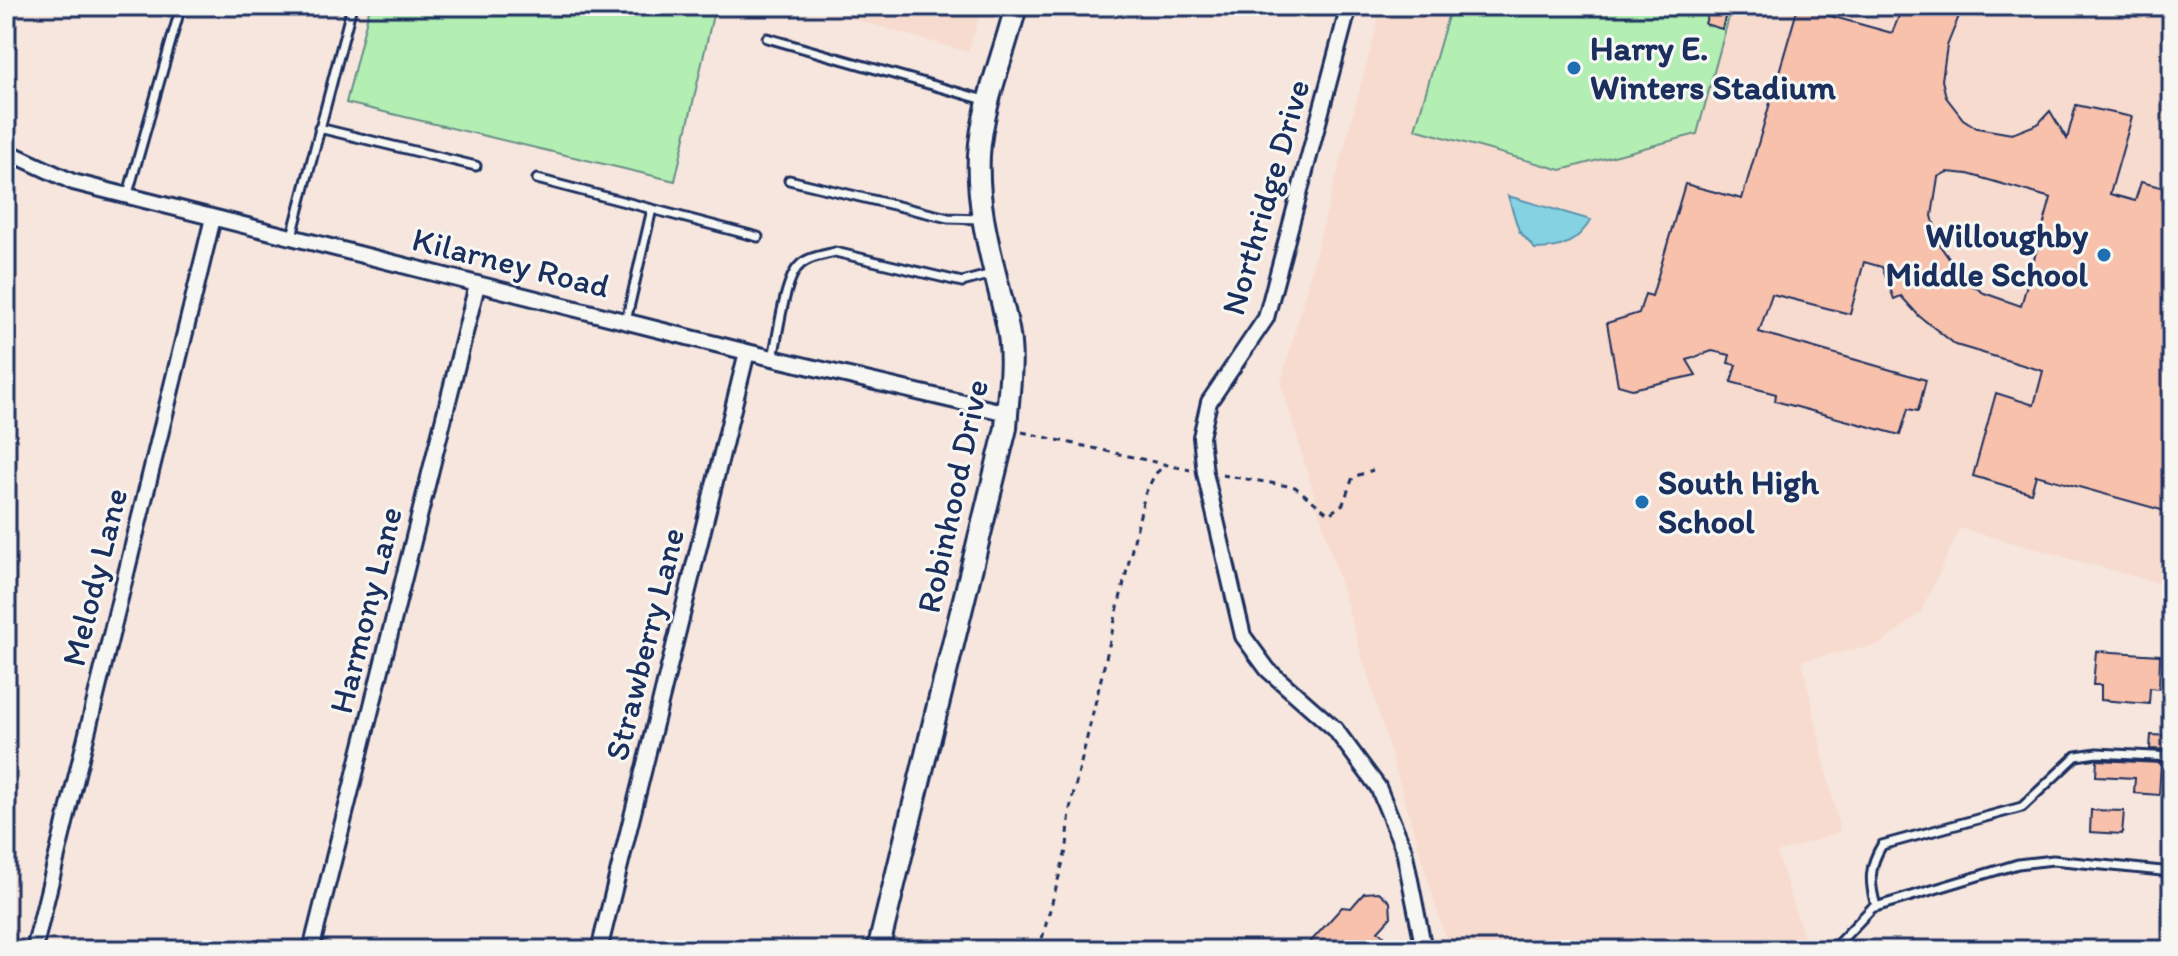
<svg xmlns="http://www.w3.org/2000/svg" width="2178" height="956" viewBox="0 0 2178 956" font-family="Itim,sans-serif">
<rect width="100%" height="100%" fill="#f7e6dd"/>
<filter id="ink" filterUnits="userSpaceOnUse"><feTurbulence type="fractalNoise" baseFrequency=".0125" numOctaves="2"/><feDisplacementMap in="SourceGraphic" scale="16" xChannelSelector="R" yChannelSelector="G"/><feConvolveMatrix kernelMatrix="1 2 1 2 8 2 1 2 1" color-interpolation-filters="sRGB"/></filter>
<g filter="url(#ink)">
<path fill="#f7dbce" d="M808,6H982L968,52Z
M1382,6H2172V587L1960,528L1921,612L1879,645L1802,660L1840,832L1777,853L1808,950H1449L1281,383Z"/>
<path fill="#b3eeb2" stroke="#678e88" stroke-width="2" d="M370,6H715L675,181L346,103Z
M1451,6H1732L1697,134L1561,170L1415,129Z"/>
<path fill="#84d2e2" stroke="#5a91ad" stroke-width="2" d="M1508,196L1591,220C1576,243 1562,249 1535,249L1519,231Z"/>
<path fill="#f8c1ac" stroke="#1b2f5e" stroke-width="2" fill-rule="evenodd" d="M1710,6H1728L1722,29L1705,24Z
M1903,6H1963L1947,46L1942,80L1946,97L1963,119L1977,128L2012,134L2038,124L2050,111L2067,139L2076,105L2132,117L2110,194L2135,201L2141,182L2172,190V513L2036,475L2031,493L1973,476L1996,393L2034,405L2043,371L1956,345L1919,316L1901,296L1894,299L1882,267L1864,262L1850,314L1772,294L1759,332L1926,380L1918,411L1908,409L1900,435L1775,401L1776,394L1731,382L1736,365L1728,363L1730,355L1712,351L1687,360L1696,375L1632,389L1618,385L1607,323L1639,313L1645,294L1652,296L1685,184L1742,199L1798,7L1892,33ZM1947,172L1968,174L2051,198L2021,306L1984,293L1964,280L1941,247L1932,216L1938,177Z
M2096,651L2160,655L2159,689L2150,688L2149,704L2101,700V685H2093Z
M2151,735L2172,736V750L2150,749Z
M2097,760L2161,763L2159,795L2134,793L2135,778L2096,776Z
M2091,810L2124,811L2122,834L2090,832Z
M1379,892L1390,902L1391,917L1378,931L1399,950H1303L1342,907L1351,908L1364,893Z"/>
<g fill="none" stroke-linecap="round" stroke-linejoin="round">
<defs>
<path id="lane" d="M767,38L988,101
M319,128L476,166
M537,179L652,209L626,321
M789,180L948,218L981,219
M127,197L181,6
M652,209L758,237
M292,236L352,6
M773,358C778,336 784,280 799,266C807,257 823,255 835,252L962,282L992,274
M1876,906C1869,882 1869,866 1882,845L2022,807L2076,756L2097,753L2172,757
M1832,950L1872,908L2018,864L2053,860L2172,872"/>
<path id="street" d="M1349,6L1266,318L1209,402L1201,437L1205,473L1243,636L1268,670L1335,729L1378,787L1404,850L1424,950
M6,151L73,182L747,352L1007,413
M34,950L213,218
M311,950L477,285
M599,950L747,352"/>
<path id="secondary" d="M878,950L1006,428C1008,393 1015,359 1007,324C995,267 976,215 979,155C982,105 1004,55 1016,6"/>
</defs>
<use href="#lane" stroke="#1b2f5e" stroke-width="13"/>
<use href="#street" stroke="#1b2f5e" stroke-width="20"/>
<use href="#secondary" stroke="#1b2f5e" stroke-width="26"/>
<path stroke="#1b2f5e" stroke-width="3" stroke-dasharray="6 6" stroke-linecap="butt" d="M1022,432L1190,470
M1222,475L1295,487L1329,514L1343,504L1353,477L1373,470
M2172,553L2165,586L2172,607
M1039,950L1067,847L1070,809L1145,494L1155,474L1165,465"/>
<use href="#lane" stroke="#f6f6f2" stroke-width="7"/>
<use href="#street" stroke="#f6f6f2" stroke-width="14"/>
<use href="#secondary" stroke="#f6f6f2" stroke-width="20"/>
</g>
</g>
<g fill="#1f6fb2" stroke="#f6f6f2" stroke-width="3">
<circle cx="1574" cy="68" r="8"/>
<circle cx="2104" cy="255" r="8"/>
<circle cx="1642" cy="502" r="8"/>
</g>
<g text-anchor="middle" stroke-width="6" stroke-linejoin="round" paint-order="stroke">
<g font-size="34" font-weight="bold" fill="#1b2f5e" stroke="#f6f6f2" text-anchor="start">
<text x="1590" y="60">Harry E.<tspan x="1590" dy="39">Winters Stadium</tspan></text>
<text x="2088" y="247" text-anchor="end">Willoughby<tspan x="2088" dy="39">Middle School</tspan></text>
<text x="1658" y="494">South High<tspan x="1658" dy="39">School</tspan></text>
</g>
<g font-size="34" fill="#1b2f5e" stroke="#f6f6f2">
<text transform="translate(1265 197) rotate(-74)" y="12">Northridge Drive</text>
<text transform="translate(511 262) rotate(14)" y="12">Kilarney Road</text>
<text transform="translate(952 496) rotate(-78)" y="12">Robinhood Drive</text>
<text transform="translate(94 577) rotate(-76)" y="12">Melody Lane</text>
<text transform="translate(365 610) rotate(-76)" y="12">Harmony Lane</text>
<text transform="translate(644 644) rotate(-76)" y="12">Strawberry Lane</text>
</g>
</g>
<rect width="2178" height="956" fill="none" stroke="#f6f6f2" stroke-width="32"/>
<rect x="16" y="16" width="2146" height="924" fill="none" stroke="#1b2f5e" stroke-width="3" filter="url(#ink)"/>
</svg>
